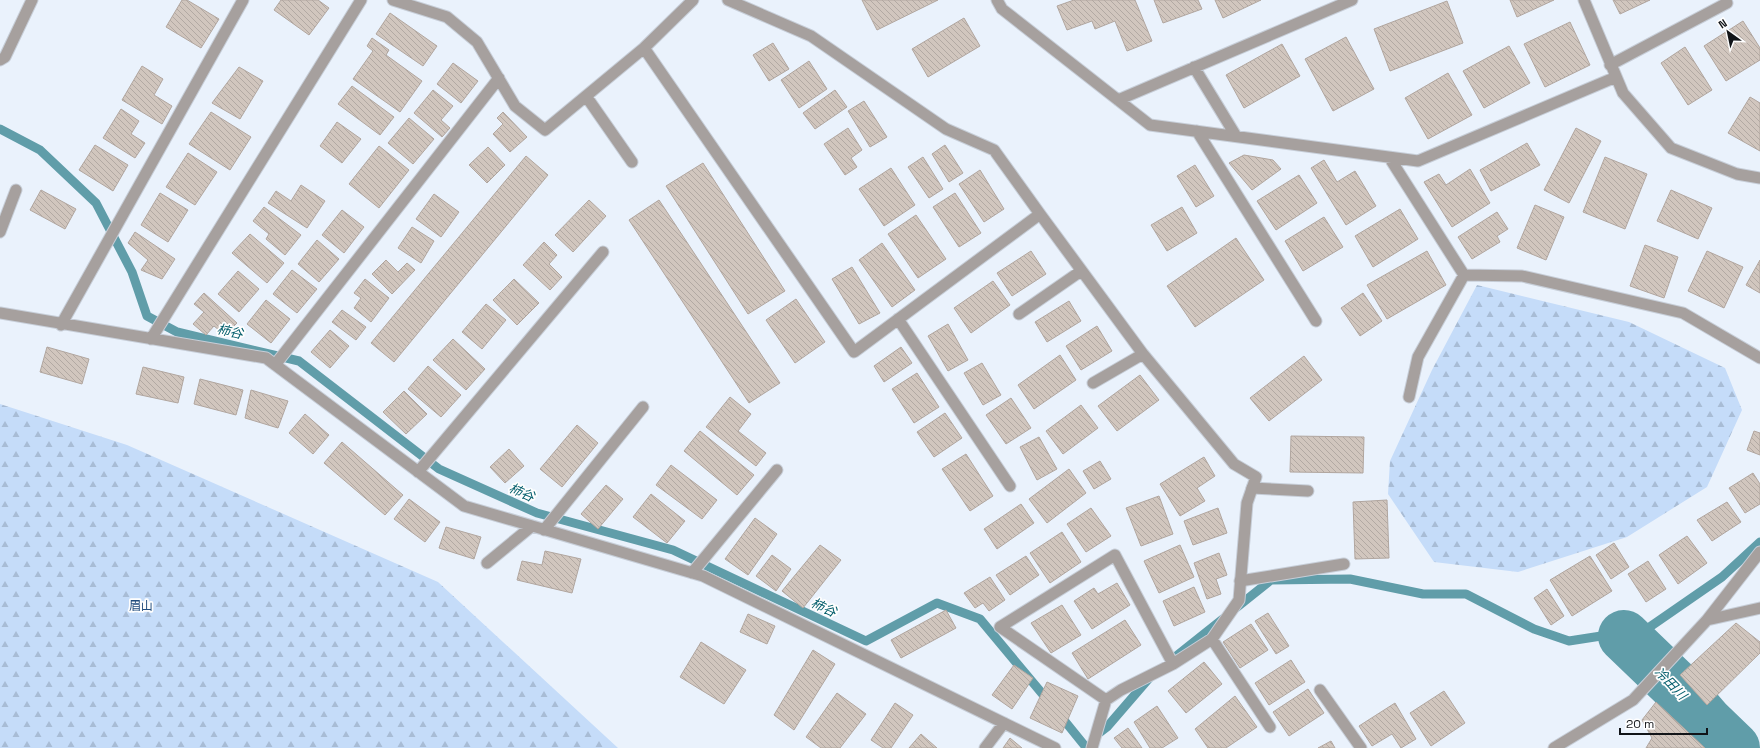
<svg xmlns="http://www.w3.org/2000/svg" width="1760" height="748" viewBox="0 0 1760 748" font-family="'Space Grotesk','Noto Sans JP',sans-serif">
<defs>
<pattern id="forest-firs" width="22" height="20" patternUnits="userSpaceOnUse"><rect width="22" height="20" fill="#c5dcf9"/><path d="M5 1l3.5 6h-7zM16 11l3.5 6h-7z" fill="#a8bcd5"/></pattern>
<pattern id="building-back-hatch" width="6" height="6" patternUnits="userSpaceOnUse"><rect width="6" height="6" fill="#d1c6be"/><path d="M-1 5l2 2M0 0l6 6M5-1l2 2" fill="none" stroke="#b2a9a3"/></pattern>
</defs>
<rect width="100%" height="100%" fill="#eaf2fc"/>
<path fill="url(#forest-firs)" d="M1477,285L1629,322L1725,368L1742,410L1707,487L1627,537L1518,572L1434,562L1388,494L1390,461L1432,370Z
M0,404L127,445L438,582L618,748H0Z"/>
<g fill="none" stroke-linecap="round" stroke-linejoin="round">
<path stroke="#609da9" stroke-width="9" d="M0,129L40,150L96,203L132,272L147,316L177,332L299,361L439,469L537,513L673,550L866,641L937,603L980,619L1050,703
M1236,608L1271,580L1350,579L1423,594H1466L1534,629L1569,641L1614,634L1624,636L1641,633L1722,577L1760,542
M1170,661L1224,618
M1059,714L1085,746
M1094,737L1107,727L1151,676"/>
<path stroke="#609da9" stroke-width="52" d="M1624,636L1675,685L1707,722L1734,748"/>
</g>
<path fill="url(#building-back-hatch)" stroke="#b1a69f" d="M182,0H187L219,19L201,48L166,27Z
M281,0H318L329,8L309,35L274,10Z
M862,0H938L877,30Z
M1074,0H1135L1152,41L1127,51L1115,21L1095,29L1092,21L1067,30L1057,6Z
M1154,0H1198L1202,9L1163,23Z
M1215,0H1261L1223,18Z
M1510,0H1554L1517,17Z
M1613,0H1650L1620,14Z
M1447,1L1463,43L1390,71L1374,29Z
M390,13L437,46L423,66L376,34Z
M964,18L980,46L928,77L912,49Z
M1743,21L1760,48V60L1726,81L1704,46Z
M1570,22L1590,65L1545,87L1524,44Z
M1346,37L1374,89L1333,111L1305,59Z
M372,38L389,50L386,55L422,81L400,112L353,79L373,51L367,46Z
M773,43L789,69L769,81L753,55Z
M1282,44L1300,76L1244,108L1226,75Z
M1509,46L1530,83L1484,108L1463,71Z
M1685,47L1712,90L1688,105L1661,63Z
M809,61L827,89L799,108L781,80Z
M453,63L478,81L461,103L437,84Z
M142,66L163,79L154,95L172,106L162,124L122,100Z
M239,67L263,81L240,119L212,103Z
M1448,73L1472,115L1428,139L1405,98Z
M352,86L394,117L380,135L338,104Z
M433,90L453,106L441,120L450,128L442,137L414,113Z
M835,90L847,107L815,129L803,113Z
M1750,97L1760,103V151L1728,133Z
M864,101L887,137L870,147L848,111Z
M121,109L139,121L131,134L145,143L135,158L103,138Z
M211,112L251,137L230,170L189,144Z
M503,112L527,137L510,152L493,134L503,124L497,118Z
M409,118L434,139L413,164L388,143Z
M337,122L361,139L342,163L320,146Z
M848,128L862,150L851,158L857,167L845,175L824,144Z
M1576,128L1601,141L1569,203L1544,190Z
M1527,143L1540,165L1491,191L1480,170Z
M95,145L128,165L113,191L79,170Z
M945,145L963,173L949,182L932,154Z
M379,146L409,170L379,208L349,184Z
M488,147L505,165L487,183L469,165Z
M188,153L217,172L195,205L166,187Z
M1244,155L1273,160L1281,169L1252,190L1229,163Z
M526,156L548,175L394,362L371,343Z
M923,157L943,189L929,198L908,167Z
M1605,157L1647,174L1625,229L1583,212Z
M1324,160L1337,182L1355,171L1376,206L1346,225L1311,168Z
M703,163L785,291L748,314L666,186Z
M1195,165L1214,196L1196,207L1177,176Z
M891,168L915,205L884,226L859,189Z
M1470,169L1490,203L1452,227L1424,182L1439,174L1446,185Z
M980,170L1004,209L984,222L959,184Z
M1299,175L1317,203L1276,230L1257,201Z
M301,185L325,201L307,228L268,203L276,191L291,201Z
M41,190L76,209L65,229L30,210Z
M1671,190L1712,208L1698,239L1657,221Z
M160,193L188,210L168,242L141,225Z
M955,193L981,233L959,247L933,207Z
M434,194L459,212L441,237L416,219Z
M589,200L606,216L573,252L555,235Z
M659,200L780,383L749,403L629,220Z
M1535,205L1564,217L1546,260L1517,248Z
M264,207L301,235L285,255L266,239L269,234L253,221Z
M1182,207L1197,233L1167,251L1151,225Z
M1400,209L1418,239L1373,267L1355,236Z
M342,210L364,227L344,253L322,235Z
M1497,212L1508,229L1497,236L1500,242L1472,259L1458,237Z
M916,215L946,259L918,278L888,234Z
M1324,217L1343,247L1303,271L1285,241Z
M412,227L434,241L421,263L398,248Z
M135,232L175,259L162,279L141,270L148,260L128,243Z
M250,234L284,263L267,283L232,253Z
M1236,238L1264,280L1195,327L1167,286Z
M317,240L339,259L319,282L298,264Z
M544,242L557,255L549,264L562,277L550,290L523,265Z
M882,243L915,290L892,307L859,260Z
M1645,245L1678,257L1664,298L1630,286Z
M1031,251L1046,274L1012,296L997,273Z
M1427,251L1446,285L1387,319L1367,285Z
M1707,251L1743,267L1724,308L1688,291Z
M386,260L398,272L407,263L415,270L392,294L372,274Z
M1760,260V293L1746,285Z
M852,267L880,313L859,324L832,279Z
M292,270L317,289L297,313L273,294Z
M238,271L259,289L239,312L218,294Z
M365,279L389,298L371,322L354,308L361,298L354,293Z
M514,279L539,303L517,325L493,300Z
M993,281L1010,305L971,333L954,308Z
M204,293L237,323L225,335L214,326L206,335L193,324L204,312L194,304Z
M1363,293L1382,321L1360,336L1341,308Z
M796,299L825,342L795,363L766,320Z
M266,300L290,319L271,343L247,324Z
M1069,301L1081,321L1047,342L1035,322Z
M486,304L506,320L482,349L462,332Z
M342,310L366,327L356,340L332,322Z
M948,324L968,360L948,371L928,336Z
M1097,326L1112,351L1081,370L1066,346Z
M330,330L349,346L330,368L311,352Z
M453,339L485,369L466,390L433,360Z
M47,347L89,359L82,384L40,372Z
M901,347L912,363L884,382L874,366Z
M1060,355L1076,380L1034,409L1018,385Z
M1304,356L1322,380L1269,421L1250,398Z
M982,363L1001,395L983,405L964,373Z
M428,366L461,395L441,417L408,389Z
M143,367L184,377L178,403L136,394Z
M917,373L939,407L914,423L892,389Z
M1140,375L1159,400L1117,431L1098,406Z
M200,379L243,390L236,415L194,404Z
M251,390L288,401L278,428L245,418Z
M404,391L427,414L406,434L383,412Z
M730,397L751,414L738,431L766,453L756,466L706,427Z
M1011,398L1031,428L1006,444L986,415Z
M1081,405L1098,428L1063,454L1046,431Z
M945,413L962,438L934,457L917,432Z
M305,414L329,435L313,454L289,433Z
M577,425L598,443L562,487L540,469Z
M700,431L754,475L737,495L684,451Z
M1754,431L1760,433V455L1747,450Z
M1291,436L1364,437L1363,473L1290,472Z
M1039,437L1057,469L1037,480L1020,447Z
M342,442L403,495L385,515L324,463Z
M509,449L524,466L505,483L490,467Z
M966,454L993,496L970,511L942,469Z
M1204,457L1215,476L1197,488L1205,501L1180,516L1160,484Z
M1100,461L1111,479L1094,489L1083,471Z
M671,465L717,500L702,519L656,485Z
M1069,469L1086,493L1047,523L1029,499Z
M1753,473L1760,484V504L1745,513L1729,488Z
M606,485L623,499L598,529L581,514Z
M651,494L685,521L667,543L633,517Z
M1159,496L1173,534L1141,546L1126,508Z
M409,499L440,522L425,542L394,519Z
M1387,500L1389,558L1355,559L1353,502Z
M1727,502L1741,522L1712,541L1697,520Z
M1021,504L1034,523L997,549L984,529Z
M1091,508L1111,536L1086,552L1067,524Z
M1218,508L1227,533L1193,545L1184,521Z
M755,518L777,534L748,575L725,559Z
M446,527L481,537L474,559L439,548Z
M1062,532L1081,562L1050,583L1030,553Z
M1687,536L1707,563L1678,584L1659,555Z
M1614,543L1629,567L1611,579L1596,555Z
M820,545L841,560L803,608L782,591Z
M1180,545L1194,577L1159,593L1144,561Z
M545,551L581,559L572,593L517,580L522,561L542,565Z
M1219,553L1227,575L1216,579L1221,594L1207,599L1194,563Z
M772,555L791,569L776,591L756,576Z
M1026,556L1039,575L1010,595L996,575Z
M1590,556L1612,591L1572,616L1550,580Z
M1648,561L1666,589L1646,602L1628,574Z
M990,577L1005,600L989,611L983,603L975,608L964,593Z
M1117,583L1130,605L1092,629L1074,601L1094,588L1098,594Z
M1194,587L1205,612L1174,626L1163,601Z
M1547,589L1564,616L1551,625L1534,598Z
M1062,605L1081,635L1051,653L1031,623Z
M946,610L956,628L901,658L891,640Z
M1268,613L1289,646L1276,654L1255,621Z
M748,614L775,626L767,644L740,632Z
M1125,620L1141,645L1088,679L1072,653Z
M1736,623L1760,642V653L1707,705L1680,675Z
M1251,624L1268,650L1240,668L1223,642Z
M701,642L746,670L724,704L680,677Z
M813,650L835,664L794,730L774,715Z
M1291,660L1305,682L1269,705L1255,683Z
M1204,662L1222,684L1186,713L1168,691Z
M1014,665L1033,678L1012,709L992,695Z
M1047,682L1078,696L1062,733L1030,718Z
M1308,689L1324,713L1289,736L1273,712Z
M1444,691L1465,723L1431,746L1410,713Z
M837,693L866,714L840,748H821L806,737Z
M1235,696L1257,727L1226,748H1208L1195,729Z
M1656,702L1705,748H1646L1652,738L1642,720Z
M895,703L913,715L891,748H883L871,740Z
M1395,703L1416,739L1401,748L1392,734L1372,746L1359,726Z
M1157,706L1178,738L1162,748H1150L1134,722Z
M1128,728L1142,748H1122L1114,738Z
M921,734L937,748H909Z
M1010,738L1022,748H1003Z
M1331,741L1335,748H1318Z"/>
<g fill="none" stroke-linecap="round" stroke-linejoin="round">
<defs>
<path id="service" d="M1252,488L1308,491
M1240,581L1344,564"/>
<path id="minor" d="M393,0L447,17L477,42L515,106L545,130L644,48L693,0
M997,0L1002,9L1150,125L1418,161L1616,77
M1584,0L1623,93L1671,148L1737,174L1760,178
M644,48L854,352L1040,214L994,150L946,129L811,36L728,0
M0,60L5,57L32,0
M1610,65L1727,3
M1194,67L1236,136
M586,96L632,162
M1118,100L1352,0
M1197,131L1316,321
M1389,157L1464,275L1418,357L1409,397
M1040,214L1143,354L1234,464L1256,477L1247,503L1239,600L1212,639L1173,664L1121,690L1106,700L1092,748
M0,232L16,190
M1464,275L1522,276L1683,313L1760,358
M0,313L266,358L464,506L703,576L1055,748
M1019,314L1081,271
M898,319L1010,486
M61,325L243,0
M151,339L361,0
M275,365L499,78
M1093,383L1143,354
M418,472L603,252
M544,530L643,407
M487,563L532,526
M692,573L777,470
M1707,620L1760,552
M1212,639L1270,727
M1320,690L1361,748
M1106,700L1000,627L1115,555L1173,664
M985,748L1004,723
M1554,748L1633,700L1707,620L1760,608"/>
</defs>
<use href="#service" stroke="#c7ced8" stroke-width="13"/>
<use href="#minor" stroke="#c7ced8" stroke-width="13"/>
<use href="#service" stroke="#a6a09e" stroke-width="11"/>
<use href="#minor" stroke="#a6a09e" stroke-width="11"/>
</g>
<g text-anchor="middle" stroke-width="3.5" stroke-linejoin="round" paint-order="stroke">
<g font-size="12" fill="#214c7d" stroke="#fefefe">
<text x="141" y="610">眉山</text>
</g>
<g font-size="13" font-style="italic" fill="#005c6a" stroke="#fefefe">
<text transform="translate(230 331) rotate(13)" y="5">柿谷</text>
<text transform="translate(522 492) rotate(24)" y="5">柿谷</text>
<text transform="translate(824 607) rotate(25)" y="5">柿谷</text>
<text transform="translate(1671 683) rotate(46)" y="5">冷田川</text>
</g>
</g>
<g transform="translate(1728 32) rotate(327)" stroke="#fefefe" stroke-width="3" paint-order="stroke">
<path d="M0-3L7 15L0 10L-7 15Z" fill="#111418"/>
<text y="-6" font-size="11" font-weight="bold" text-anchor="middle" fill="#111418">N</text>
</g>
<path d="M1620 728v6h87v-6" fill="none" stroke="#111418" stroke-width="2"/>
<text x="1626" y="728" font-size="12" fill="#111418" stroke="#fefefe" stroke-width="3" paint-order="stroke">20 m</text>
</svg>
